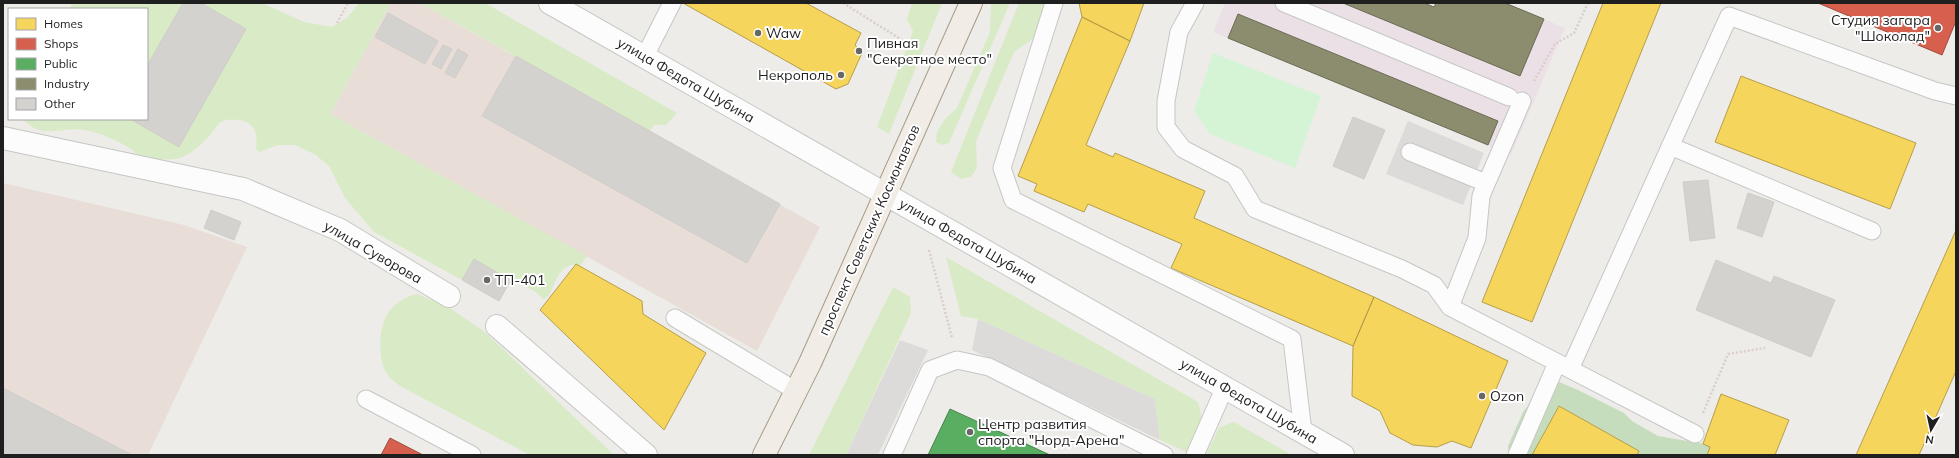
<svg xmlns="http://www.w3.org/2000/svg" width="1959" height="458" viewBox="0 0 1959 458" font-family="Mulish,sans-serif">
<rect width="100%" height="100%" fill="#edece8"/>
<path fill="#dcdbd9" d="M1408,121L1484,153L1463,205L1386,174Z
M978,319L1155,399L1160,440L972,350Z
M900,340L928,350L878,455H846Z"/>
<path fill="#ebe0e6" d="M1225,3H1424L1434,7L1436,3H1505L1565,28L1511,155L1213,32Z"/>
<path fill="#e8ddd7" d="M391,3H420L820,227L757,351L330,114Z
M3,183L184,225L247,247L148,455H3Z"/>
<path fill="#d8ebc6" d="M72,3H262L304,22L332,27L348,17L359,3H391L330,114L587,256L581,265C560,261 556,281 549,296L543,299L536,292L474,259L462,280L374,232L345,198L329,166L316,155L295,145H277L260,152L256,149C258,134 255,122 239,120C232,119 226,119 221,122C217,125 214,130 211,134C202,144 188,158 174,159C164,160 150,160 141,156C137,155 134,151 131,149C118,141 104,134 89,131C66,124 43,142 23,119H147V9H69Z
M420,3H485L677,113L666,125H654L650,131Z
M912,3H942L889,134L877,127L913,31L907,19Z
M991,3H1010L949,143L941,145L936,142L937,132L945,119L957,108L990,32Z
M1019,3H1052L1044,31L1014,52L976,141L977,168L971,177L961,179L951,172Z
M946,257L1198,402L1202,419L1189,453L1160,440L1155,399L978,319L961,316Z
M893,287L910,297L911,313L846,455H809Z
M417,294L448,307L485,332L614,455H530L400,386C394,382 388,376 385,370C378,357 379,328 387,315C392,305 406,296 417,294Z
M1233,422H1234L1292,455H1206L1219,428Z"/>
<path fill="#c6ddbd" d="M1548,382H1559L1578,390L1624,413L1632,421L1658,436L1705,444L1712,447L1709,455H1509L1508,446L1523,412Z"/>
<path fill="#d5f4d6" d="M1213,53L1321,96L1295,168L1210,134L1194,111Z"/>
<path fill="#f6d55c" stroke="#b69e4a" d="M683,3H806L861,33L855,45L862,53L848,84L836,89Z
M1079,3H1144L1130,41L1082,17Z
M1603,3H1661L1532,322L1482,302Z
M1082,17L1130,41L1086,145L1113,157L1115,153L1205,191L1194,218L1374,297L1353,346L1171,268L1182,244L1088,204L1084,212L1034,191L1037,184L1018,176Z
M1741,76L1916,143L1890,209L1715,142Z
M1956,230V371L1919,455H1856Z
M576,264L642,301L643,314L706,353L664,430L540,310Z
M1374,297L1508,361L1471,448L1452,441L1437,447L1413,445L1390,433L1380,411L1352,396L1353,346Z
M1721,394L1789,420L1775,455H1707L1710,447L1703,444Z
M1559,406L1639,451L1637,455H1532Z"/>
<path fill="#d6604d" stroke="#9f4c3f" d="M1818,3H1956V21L1942,55Z
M390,438L423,455H381Z"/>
<path fill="#5aae61" stroke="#48834d" d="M950,409L1050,455H928Z"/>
<path fill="#8c8c6e" stroke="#6b6b56" d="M1343,3H1424L1434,7L1436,3H1505L1544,19L1520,76Z
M1238,14L1498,121L1488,145L1228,38Z"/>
<path fill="#d4d2cf" stroke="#d0cdc9" d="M183,3H201L246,29L179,147L130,119H147V66Z
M388,13L438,41L425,64L375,37Z
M443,45L452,49L441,69L432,64Z
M458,49L468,55L455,78L445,73Z
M516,56L780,204L747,263L482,116Z
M1353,117L1385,130L1364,179L1333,166Z
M1708,180L1715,238L1690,241L1683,182Z
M1748,193L1774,202L1762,237L1737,228Z
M211,210L241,222L234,240L204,228Z
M474,259L511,280L499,301L462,280Z
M1716,260L1771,283L1774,276L1835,300L1811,357L1696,310Z
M3,388L132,455H3Z"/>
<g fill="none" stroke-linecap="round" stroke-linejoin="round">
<defs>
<path id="service" d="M1054,3L1002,168L1013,200L1292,339L1303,432
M1195,3L1179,32L1166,101V127L1183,149L1235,176L1255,209L1402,269L1434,285L1450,307L1695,434
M1284,3L1509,97
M645,56L672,3
M1670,146L1872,231
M1410,152L1486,183
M1450,307L1477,238L1481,196L1522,101
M675,318L796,391
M1570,369L1729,16L1935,91L1956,96
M366,399L472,455
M892,455L930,370L957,360L989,367L1164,455
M1195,455L1225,387
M1517,455L1557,363"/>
<path id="minor" d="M550,3L1343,455
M3,138L243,189L340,230L449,296
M497,326L646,455"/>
<path id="primary" d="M764,455L810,363L971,3"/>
</defs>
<use href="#service" stroke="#c6c6c4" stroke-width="19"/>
<use href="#minor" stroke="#c6c6c4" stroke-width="24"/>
<use href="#primary" stroke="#a49b84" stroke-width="24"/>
<path stroke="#dbcdca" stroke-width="2.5" stroke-dasharray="2 2" stroke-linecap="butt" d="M843,3L902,40
M337,23L348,3
M1534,81L1555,44L1574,33L1588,3
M929,250L952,338
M1703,413L1728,354L1765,348"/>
<use href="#service" stroke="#fcfcfc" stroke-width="17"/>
<use href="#minor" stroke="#fcfcfc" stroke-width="22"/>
<use href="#primary" stroke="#f1ece5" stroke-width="22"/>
</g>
<g fill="#676765" stroke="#fff" stroke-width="1.5">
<circle cx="1938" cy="28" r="4"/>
<circle cx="758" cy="33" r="4"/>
<circle cx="859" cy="51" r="4"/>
<circle cx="841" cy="75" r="4"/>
<circle cx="487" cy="280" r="4"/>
<circle cx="1482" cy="396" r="4"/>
<circle cx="970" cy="432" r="4"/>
</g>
<g text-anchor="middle" stroke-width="4" stroke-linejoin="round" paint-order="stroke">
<g font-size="14" fill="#1f1f1f" stroke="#fff" text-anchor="start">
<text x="1930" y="25" text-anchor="end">Студия загара<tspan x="1930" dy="16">"Шоколад"</tspan></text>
<text x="766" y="38">Waw</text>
<text x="867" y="48">Пивная<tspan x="867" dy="16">"Секретное место"</tspan></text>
<text x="833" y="80" text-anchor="end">Некрополь</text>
<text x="495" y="285">ТП-401</text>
<text x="1490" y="401">Ozon</text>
<text x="978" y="429">Центр развития<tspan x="978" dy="16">спорта "Норд-Арена"</tspan></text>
</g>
<g font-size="14" fill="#1f1f1f" stroke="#fff">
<text transform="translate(686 80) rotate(30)" y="5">улица Федота Шубина</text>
<text transform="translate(869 230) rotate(-66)" y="5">проспект Советских Космонавтов</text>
<text transform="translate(968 241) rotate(30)" y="5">улица Федота Шубина</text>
<text transform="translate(373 252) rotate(30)" y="5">улица Суворова</text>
<text transform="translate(1249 401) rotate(30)" y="5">улица Федота Шубина</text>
</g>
</g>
<rect width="1959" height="458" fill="none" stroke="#1f1f1f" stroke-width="8"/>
<rect x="8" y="8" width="140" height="112" fill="#ffffff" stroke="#a5a5a5"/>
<rect x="16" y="18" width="20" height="12" fill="#f6d55c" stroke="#a5a5a5"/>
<text x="44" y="28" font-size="12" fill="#1f1f1f">Homes</text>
<rect x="16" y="38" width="20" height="12" fill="#d6604d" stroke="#a5a5a5"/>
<text x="44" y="48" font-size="12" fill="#1f1f1f">Shops</text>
<rect x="16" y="58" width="20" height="12" fill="#5aae61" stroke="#a5a5a5"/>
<text x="44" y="68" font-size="12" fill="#1f1f1f">Public</text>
<rect x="16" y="78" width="20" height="12" fill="#8c8c6e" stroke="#a5a5a5"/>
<text x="44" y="88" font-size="12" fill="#1f1f1f">Industry</text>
<rect x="16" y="98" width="20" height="12" fill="#d4d2cf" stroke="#a5a5a5"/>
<text x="44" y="108" font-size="12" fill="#1f1f1f">Other</text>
<g transform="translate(1931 430) rotate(189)" stroke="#ffffff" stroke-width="3" paint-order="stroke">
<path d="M0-3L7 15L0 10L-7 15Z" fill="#1f1f1f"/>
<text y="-6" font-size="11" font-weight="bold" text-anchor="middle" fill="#1f1f1f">N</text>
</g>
</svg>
